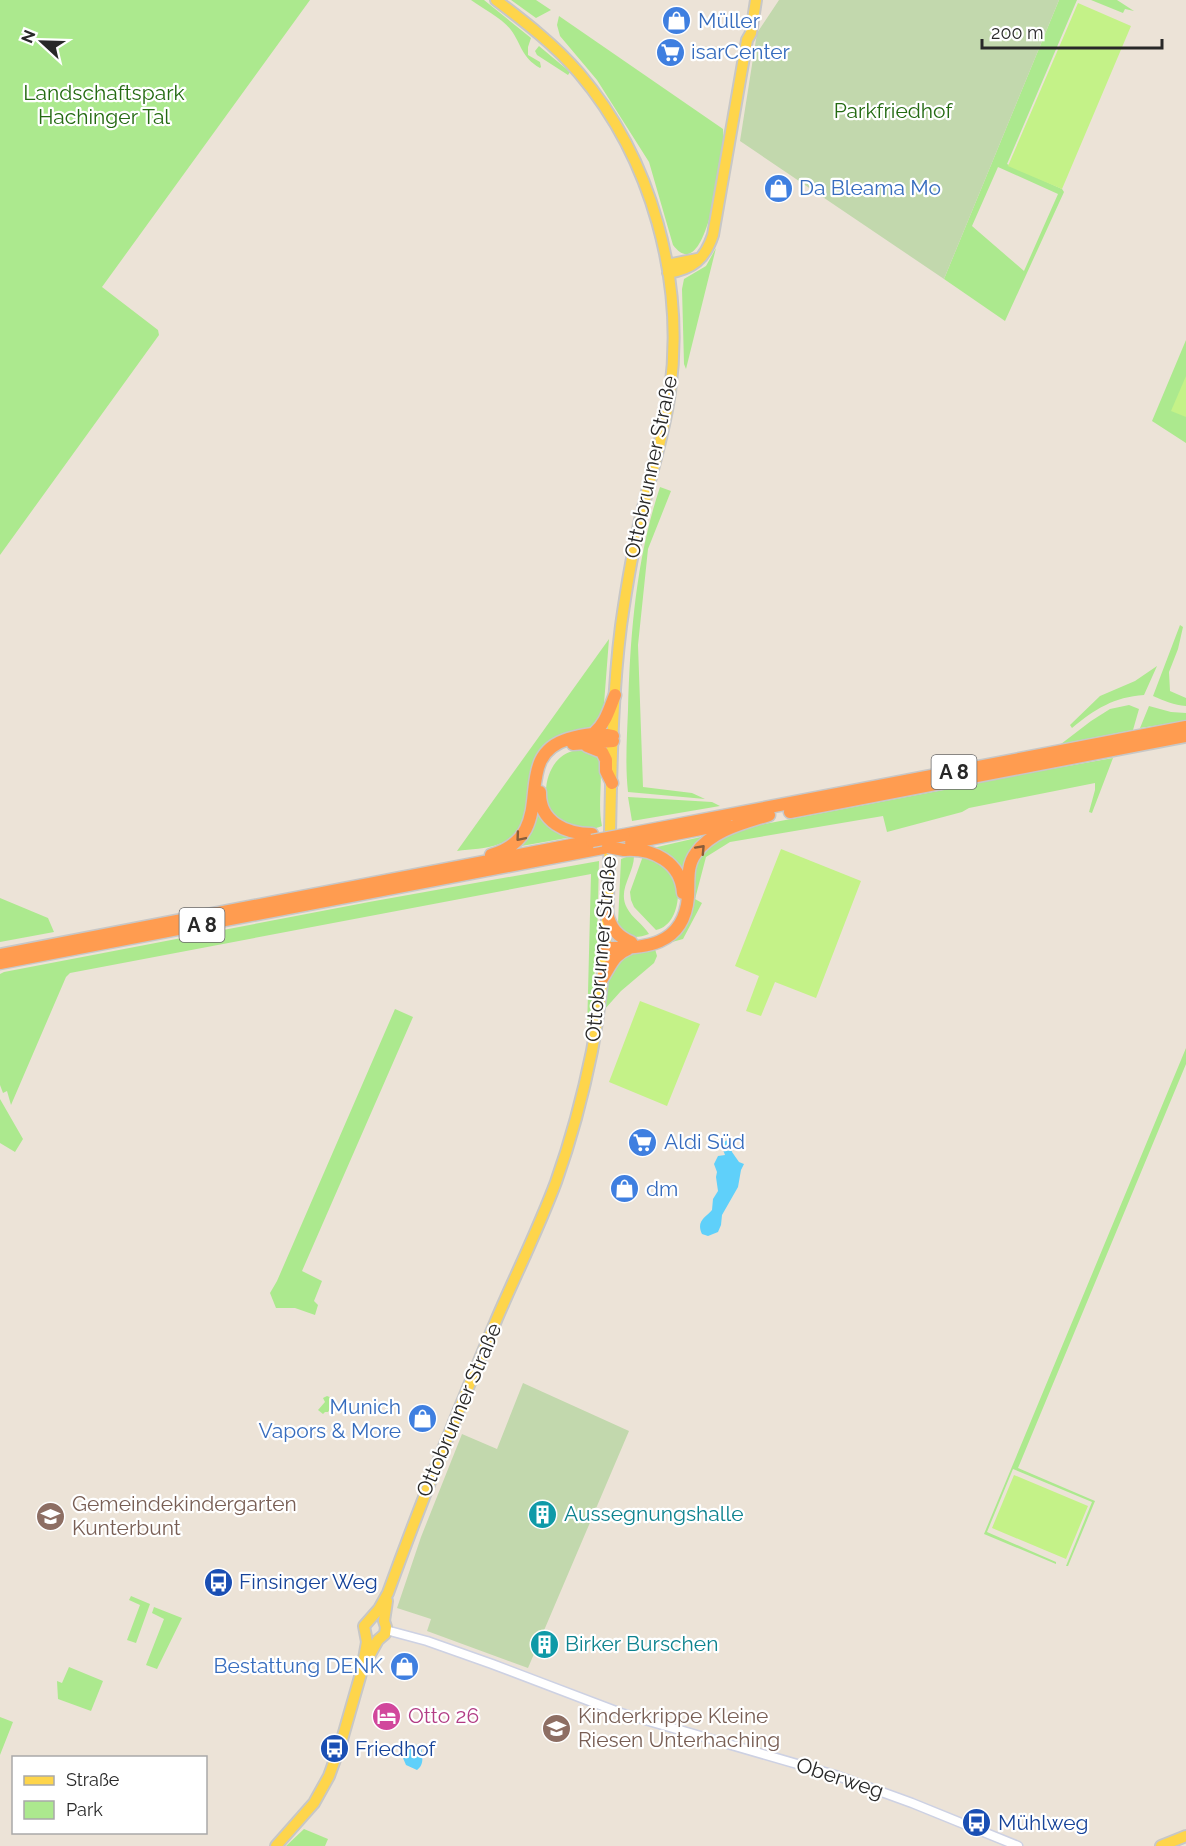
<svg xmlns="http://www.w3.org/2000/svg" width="1186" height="1846" viewBox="0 0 1186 1846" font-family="Raleway,sans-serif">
<rect width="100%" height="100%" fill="#ece3d7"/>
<path fill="#ace98e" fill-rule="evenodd" d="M0,0H310L102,287L158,330L159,335L0,555Z
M471,0H484L531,38L528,47V55L540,62L541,67L540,68C521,57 522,45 511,30C503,19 482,8 471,0Z
M511,0H536L551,10L536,18Z
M1059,0H1077L1007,164L1062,189L1064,192L1005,321L944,279ZM998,167L1058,194L1024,271L972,226Z
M1091,0H1117L1134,11L1125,9L1123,13Z
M559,16L723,129C723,135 725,142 725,148C724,158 720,170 718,181C715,195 701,282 673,245L649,162L597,80L560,36L557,25Z
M539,46L570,72L568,75L537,55L535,51Z
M716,248L686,369L684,364L682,289L684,279L706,266Z
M1186,340V443L1152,421Z
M660,487L671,491L648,549L638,645L643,787L692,793L705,799L628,792C625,765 627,737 628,710C630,635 636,559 660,487Z
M1180,625L1183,627L1178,649L1169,672L1170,691L1186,698V706C1174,705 1164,701 1153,696Z
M609,639L603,717L589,730L544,751C537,780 532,834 499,844C486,849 471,849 457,851Z
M1157,666L1144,695C1114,697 1095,709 1072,728L1070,725L1100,696L1135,681Z
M1129,705L1139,709L1133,730L1061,744L1091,721L1110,709Z
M1149,706L1171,712L1186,713V721L1140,728Z
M583,749L599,754C604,778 597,802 602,826C585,834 562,825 551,810C541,795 547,768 561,757C567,752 575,750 583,749Z
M1113,758L1092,813L1089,812L1095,790V783L969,808L962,812L887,832L883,816L730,842L706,857L695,899L702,903L683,939L665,944L675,933L689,877L707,844L743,828L943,790L944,788Z
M628,797L712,802L720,806L632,821Z
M537,807L572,837L516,847Z
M705,836L683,874L674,860L653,848Z
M629,856H634C634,874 617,890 627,908C632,918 643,924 649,934C635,939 623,939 618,923L621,859Z
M643,856C654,861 670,865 675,877C682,894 677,926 656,930L634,907L631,900L630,892Z
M599,861L597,944L589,1037L587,1032L591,874L70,973L66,977L11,1105L7,1091L3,1093L0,1085V974L4,972L369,902Z
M0,898L48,918L54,932L0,942Z
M655,949L657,956L654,963L621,991L604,1010C606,992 606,963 626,955C635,951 646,950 655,949Z
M395,1009L413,1017L302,1271L322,1281L314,1301L318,1305L315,1315L295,1308H276L270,1293L277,1281Z
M1186,1048V1064L1018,1468L1095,1501L1068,1566H1066L1092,1502L1013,1469L987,1532L1056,1562V1564L984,1534Z
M0,1099L23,1139L15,1152L0,1143Z
M327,1396L332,1398L334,1402L328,1412H325L323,1414L318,1410L325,1402L323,1398Z
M131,1596L150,1604L136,1643L127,1640L140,1605L129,1600Z
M154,1607L182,1618L157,1669L146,1665L164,1619L152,1613Z
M69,1667L103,1681L91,1711L58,1699L57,1681L62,1683Z
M0,1717L13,1722L0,1755Z
M304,1829L328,1839L325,1846H286Z"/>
<path fill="#c2d8ad" d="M779,0H1059L944,279L740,141L757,33Z
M523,1383L629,1431L528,1668L427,1631L431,1619L397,1608L421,1537L462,1434L497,1449Z"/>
<path fill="#c4f288" d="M1078,3L1131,26L1062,189L1008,166Z
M1186,376V417L1171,411Z
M781,849L861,881L816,998L775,982L761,1016L746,1011L759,976L735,966Z
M640,1001L700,1024L667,1106L609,1082Z
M1014,1475L1088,1506L1066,1559L992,1528Z"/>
<path fill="#5fd0fa" d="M729,1139L732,1152L739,1162L744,1164L741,1170L738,1187L722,1215L721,1225L718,1232L708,1236L702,1234C696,1221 705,1218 712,1210L713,1199L718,1191L716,1177L717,1172L714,1164L718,1156L725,1155L721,1144Z
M413,1744L421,1746C422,1754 425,1765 417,1770L406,1765L403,1758L407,1748Z"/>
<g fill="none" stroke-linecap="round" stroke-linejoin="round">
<defs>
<path id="minor" d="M386,1630L427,1641L492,1664L621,1713L835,1775L912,1803L1018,1846"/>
<path id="major" d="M667,265L697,259
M668,273C693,269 705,259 713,235L747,40L751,33L756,0
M367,1660L378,1640L385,1634L386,1627L384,1621L387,1601
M276,1846L314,1803L329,1776L341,1743L362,1670L367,1642L364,1626L379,1609L388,1593C421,1502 457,1413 495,1323C515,1276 538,1230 556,1182C571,1140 583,1095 592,1051C619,910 603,767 621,626C627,583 634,542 645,500C654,464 665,429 670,392C685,280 652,159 579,73C555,45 525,22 496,0
M1161,1846L1186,1836"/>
<path id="highway" d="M594,733C606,723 609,709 615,695
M573,744L613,741
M587,746L602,752L606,760V771L612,783
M540,792C539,822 566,834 592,834
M790,812L1186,736
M624,835L1186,727
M624,844L726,824
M624,850C653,848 681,862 683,893
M491,855C564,833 506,758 568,739C584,734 597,732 613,736
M607,913C610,928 618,937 631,942
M605,948C644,949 684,946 688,897C689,881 686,866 696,853C712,830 744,823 769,815
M0,955L592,841
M0,963L608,847
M602,979C610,967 614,954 628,949"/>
</defs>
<use href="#minor" stroke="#cdd1e3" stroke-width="11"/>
<use href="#major" stroke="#c7c7c7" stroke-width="14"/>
<use href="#highway" stroke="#c7c7c7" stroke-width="15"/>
<use href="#minor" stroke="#fff" stroke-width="8"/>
<use href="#major" stroke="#fed54b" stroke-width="10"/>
<use href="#highway" stroke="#ff9c50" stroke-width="12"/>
<defs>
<path id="highway-bridge" d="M592,841L624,835
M608,847L624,850"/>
</defs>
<use href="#highway-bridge" stroke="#c7c7c7" stroke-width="15" stroke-linecap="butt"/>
<use href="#highway-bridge" stroke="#ff9c50" stroke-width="12"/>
</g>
<defs><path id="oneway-chevron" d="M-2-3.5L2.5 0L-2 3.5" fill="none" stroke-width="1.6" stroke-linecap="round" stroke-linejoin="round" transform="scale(1.5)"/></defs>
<g stroke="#895c3a">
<use href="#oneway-chevron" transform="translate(520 837) rotate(130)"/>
<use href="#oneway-chevron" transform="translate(701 849) rotate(-47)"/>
</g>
<defs>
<symbol id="shop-disc" viewBox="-11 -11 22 22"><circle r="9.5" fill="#3f7fe0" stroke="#fff"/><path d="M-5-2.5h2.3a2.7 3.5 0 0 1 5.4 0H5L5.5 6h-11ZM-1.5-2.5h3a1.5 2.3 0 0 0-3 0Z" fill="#fff"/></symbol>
<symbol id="supermarket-disc" viewBox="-11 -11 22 22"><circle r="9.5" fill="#3f7fe0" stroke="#fff"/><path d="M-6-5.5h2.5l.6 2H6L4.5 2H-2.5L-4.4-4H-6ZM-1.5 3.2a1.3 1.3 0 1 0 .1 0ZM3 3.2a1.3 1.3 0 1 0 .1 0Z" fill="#fff"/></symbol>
<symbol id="building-disc" viewBox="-11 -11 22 22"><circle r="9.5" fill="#0f9aa8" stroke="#fff"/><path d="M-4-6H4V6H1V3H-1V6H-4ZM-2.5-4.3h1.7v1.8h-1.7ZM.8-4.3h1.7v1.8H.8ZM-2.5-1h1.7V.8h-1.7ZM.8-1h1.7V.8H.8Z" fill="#fff"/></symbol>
<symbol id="school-disc" viewBox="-11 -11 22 22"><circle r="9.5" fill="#8d6e63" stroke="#fff"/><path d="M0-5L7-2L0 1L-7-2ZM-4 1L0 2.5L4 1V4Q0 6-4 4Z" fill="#fff"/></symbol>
<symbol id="bus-disc" viewBox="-11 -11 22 22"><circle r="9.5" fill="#1a4fb4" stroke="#fff"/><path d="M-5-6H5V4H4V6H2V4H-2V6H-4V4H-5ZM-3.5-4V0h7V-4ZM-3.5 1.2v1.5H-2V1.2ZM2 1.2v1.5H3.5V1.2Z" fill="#fff"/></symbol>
<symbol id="hotel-disc" viewBox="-11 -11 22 22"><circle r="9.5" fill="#d1479c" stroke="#fff"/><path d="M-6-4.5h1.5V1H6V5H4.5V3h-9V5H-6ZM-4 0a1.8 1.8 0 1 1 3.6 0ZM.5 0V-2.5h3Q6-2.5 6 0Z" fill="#fff"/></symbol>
</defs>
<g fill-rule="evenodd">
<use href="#shop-disc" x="660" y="4" width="33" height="33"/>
<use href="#supermarket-disc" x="654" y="36" width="33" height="33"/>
<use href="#shop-disc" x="762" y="172" width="33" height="33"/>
<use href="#supermarket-disc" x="626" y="1126" width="33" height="33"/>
<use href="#shop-disc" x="608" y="1172" width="33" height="33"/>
<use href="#shop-disc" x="406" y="1402" width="33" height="33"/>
<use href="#building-disc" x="526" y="1498" width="33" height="33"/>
<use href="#school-disc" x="34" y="1500" width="33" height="33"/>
<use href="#bus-disc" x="202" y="1566" width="33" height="33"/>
<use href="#building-disc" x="528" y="1628" width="33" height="33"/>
<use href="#shop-disc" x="388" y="1650" width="33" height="33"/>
<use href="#hotel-disc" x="370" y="1700" width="33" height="33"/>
<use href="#school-disc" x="540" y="1712" width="33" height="33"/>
<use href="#bus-disc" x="318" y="1732" width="33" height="33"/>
<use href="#bus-disc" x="960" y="1806" width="33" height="33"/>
</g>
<g text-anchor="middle" stroke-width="4.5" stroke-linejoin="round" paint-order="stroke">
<g fill="#fff" stroke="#686868" stroke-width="1.5">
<rect x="931.5" y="755" width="45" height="34" rx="4.5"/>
<rect x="179.5" y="908" width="45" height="34" rx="4.5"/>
</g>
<g font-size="20" font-weight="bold" fill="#282828">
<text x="954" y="779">A 8</text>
<text x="202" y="932">A 8</text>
</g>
<g font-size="21" fill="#366cbe" stroke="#fff" text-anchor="start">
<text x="698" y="28">Müller</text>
<text x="691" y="59">isarCenter</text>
<text x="799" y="195">Da Bleama Mo</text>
<text x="664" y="1149">Aldi Süd</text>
<text x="646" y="1196">dm</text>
<text x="401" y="1414" text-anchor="end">Munich<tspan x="401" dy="24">Vapors &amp; More</tspan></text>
<text x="383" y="1673" text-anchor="end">Bestattung DENK</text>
</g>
<g font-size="21" fill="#246a12" stroke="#fff">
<text x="104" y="100">Landschaftspark<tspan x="104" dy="24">Hachinger Tal</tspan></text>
<text x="893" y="118">Parkfriedhof</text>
</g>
<g font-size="21" fill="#282828" stroke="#fff">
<text transform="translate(651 467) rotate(-78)" y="7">Ottobrunner Straße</text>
<text transform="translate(601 949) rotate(-85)" y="7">Ottobrunner Straße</text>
<text transform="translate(459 1410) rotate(-67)" y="7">Ottobrunner Straße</text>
<text transform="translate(840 1778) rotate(18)" y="7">Oberweg</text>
</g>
<g font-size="21" fill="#785e54" stroke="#fff" text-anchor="start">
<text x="72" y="1511">Gemeindekindergarten<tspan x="72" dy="24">Kunterbunt</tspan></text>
<text x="578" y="1723">Kinderkrippe Kleine<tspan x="578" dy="24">Riesen Unterhaching</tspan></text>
</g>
<g font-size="21" fill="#0d838f" stroke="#fff" text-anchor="start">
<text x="564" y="1521">Aussegnungshalle</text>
<text x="565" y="1651">Birker Burschen</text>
</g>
<g font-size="21" fill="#164399" stroke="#fff" text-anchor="start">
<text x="239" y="1589">Finsinger Weg</text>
<text x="355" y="1756">Friedhof</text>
<text x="998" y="1830">Mühlweg</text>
</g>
<g font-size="21" fill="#b23c85" stroke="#fff" text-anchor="start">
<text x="408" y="1723">Otto 26</text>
</g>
</g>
<rect x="12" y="1756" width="195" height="78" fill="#ffffff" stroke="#a9a9a9" stroke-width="1.5"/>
<rect x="24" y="1776" width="30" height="9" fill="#fed54b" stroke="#a9a9a9" stroke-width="1.5"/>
<text x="66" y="1786" font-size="18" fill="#282828">Straße</text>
<rect x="24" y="1801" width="30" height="18" fill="#ace98e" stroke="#a9a9a9" stroke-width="1.5"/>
<text x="66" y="1816" font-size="18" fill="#282828">Park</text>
<g transform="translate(42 42) rotate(292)" stroke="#ffffff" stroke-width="4.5" paint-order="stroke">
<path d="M0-4.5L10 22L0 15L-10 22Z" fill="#282828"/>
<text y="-9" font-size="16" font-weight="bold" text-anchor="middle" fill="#282828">N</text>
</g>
<path d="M982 39v9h180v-9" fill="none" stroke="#282828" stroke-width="3"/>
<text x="991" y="39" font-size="18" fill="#282828" stroke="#ffffff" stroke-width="4.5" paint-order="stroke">200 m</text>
</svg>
